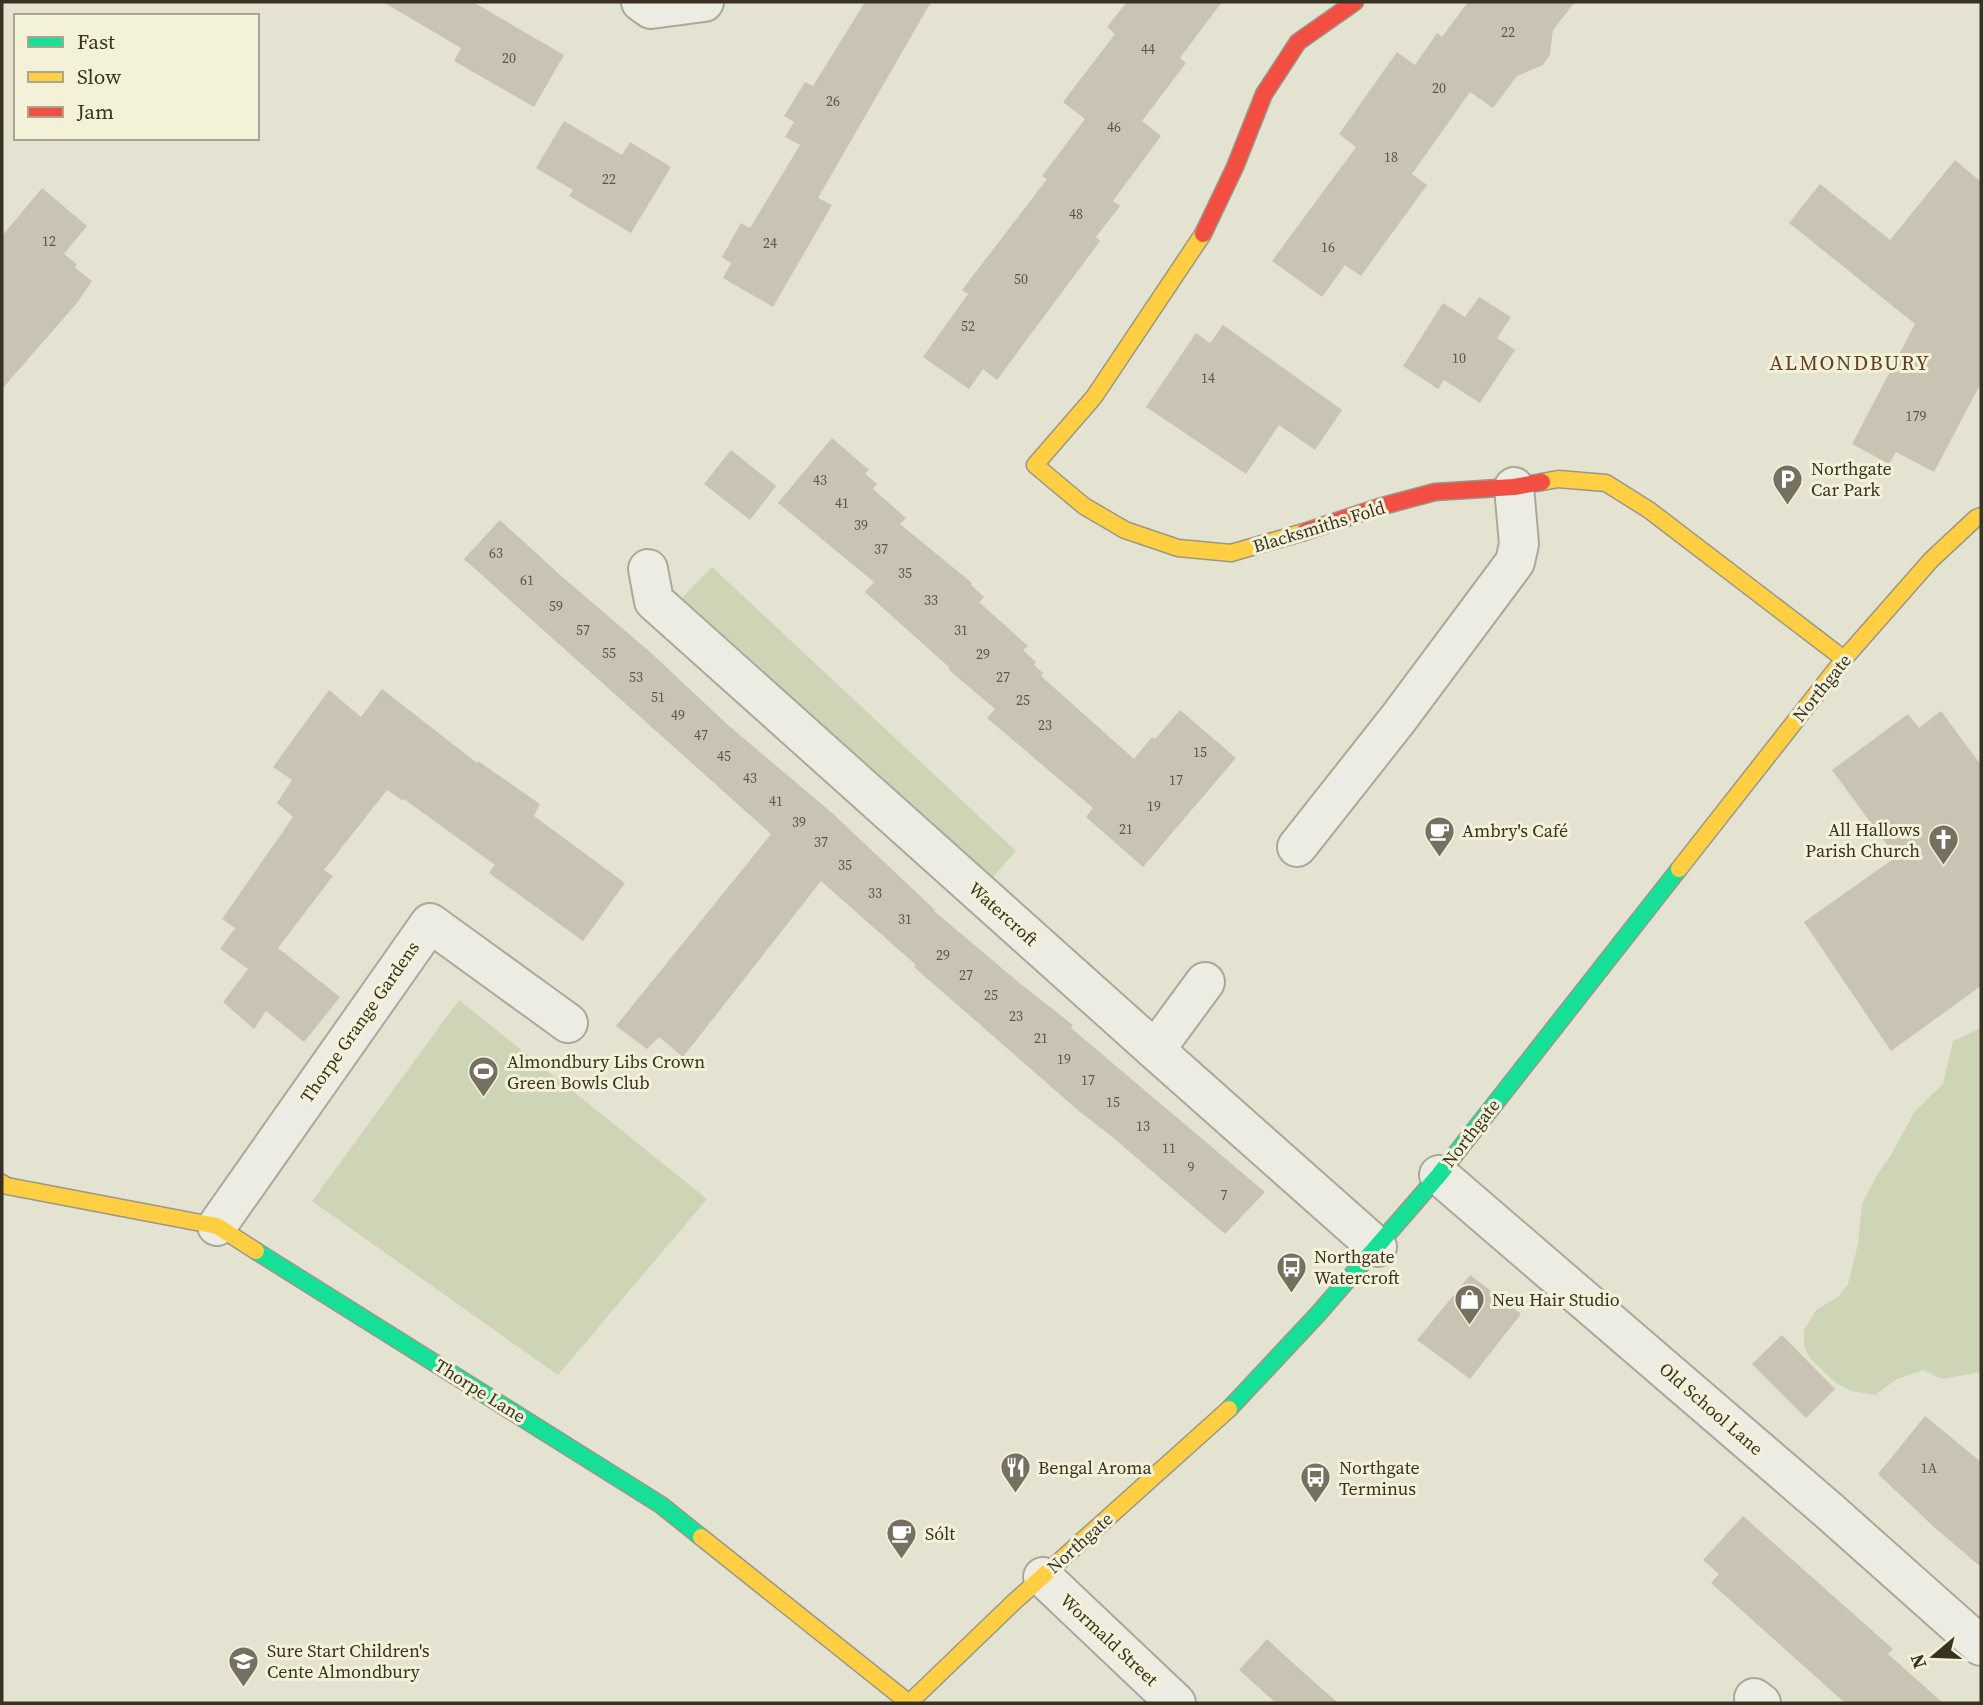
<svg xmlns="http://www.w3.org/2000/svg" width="1983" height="1705" viewBox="0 0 1983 1705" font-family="'Source Serif 4',serif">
<rect width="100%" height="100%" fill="#e4e3d2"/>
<path fill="#cdd5b6" d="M712,567L1016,851L985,886L678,602Z
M459,1000L707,1199L558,1375L312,1201Z
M1981,1028V1372L1942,1379L1923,1370L1897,1379L1875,1395L1851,1391L1836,1383L1810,1358L1804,1347V1330L1816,1310L1838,1297L1848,1284L1858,1244L1862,1204L1877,1175L1891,1155L1915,1111L1943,1084L1953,1041Z"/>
<path fill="#c8c3b3" d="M383,2H473L564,55L534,107L454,61L461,48Z
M865,2H931L818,198L832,205L773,307L723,278L731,263L722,257L741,223L750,228L800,145L785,137L794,122L784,116L805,82L813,86Z
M1127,2H1222L1180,58L1186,63L1142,121L1161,136L1113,201L1120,206L1096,237L1100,241L997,380L983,369L969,389L923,357L968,294L962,290L1047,179L1042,176L1085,119L1063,102L1115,34L1107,27Z
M1468,2H1575L1553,30L1550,55L1543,65L1517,76L1493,108L1470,92L1412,174L1427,185L1361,276L1345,265L1322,297L1272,261L1356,147L1339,134L1397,52L1415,65L1437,33L1442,37Z
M564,121L622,155L630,142L671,167L631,233L569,196L573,190L536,168Z
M1955,160L1981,182V383L1934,472L1896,452L1889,464L1852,444L1915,324L1789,223L1820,184L1890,240Z
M42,188L87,226L64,254L77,264L75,268L92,281L77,303L2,389V236Z
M1479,297L1511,317L1497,338L1515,350L1480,403L1444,380L1438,389L1403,366L1443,303L1465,317Z
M1223,325L1342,410L1315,450L1279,425L1246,474L1146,407L1196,333L1210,343Z
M832,438L869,470L865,474L877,484L873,489L906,518L900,524L972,583L971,585L984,597L979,602L1028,646L1023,650L1036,662L1034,665L1043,673L1041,676L1134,759L1152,737L1155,739L1180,710L1236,758L1143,867L1086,817L1093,808L987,718L995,709L948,669L950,668L865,592L874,582L778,503Z
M731,450L776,486L750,520L704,484Z
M500,520L560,575L649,651L729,726L830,811L935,910L934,911L1022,985L1073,1025L1071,1028L1265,1192L1225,1234L1110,1135L1080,1112L914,967L916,965L821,881L683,1057L659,1037L647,1049L616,1026L771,834L464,559Z
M382,689L477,763L478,761L540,804L534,816L625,883L583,941L489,873L495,865L404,799L403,801L387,790L324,870L333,876L278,948L340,997L304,1042L266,1011L254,1029L223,1002L248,969L220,949L235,928L222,919L293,817L277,803L292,780L273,767L329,690L361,717Z
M1941,711L1981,765V986L1891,1051L1804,922L1896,857L1832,770L1908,714L1919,728Z
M1470,1275L1521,1314L1470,1379L1417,1340Z
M1782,1335L1835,1389L1806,1418L1752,1364Z
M1925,1416L1981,1462V1567L1935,1528L1878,1474Z
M1743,1516L1893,1649L1888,1654L1943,1703H1845L1711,1583L1719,1574L1703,1560Z
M1267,1639L1284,1655L1338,1703H1276L1239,1670Z"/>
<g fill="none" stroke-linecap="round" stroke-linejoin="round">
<defs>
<path id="street" d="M641,2L651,9L704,2
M648,569L654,601L1155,1050L1377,1247
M1297,847L1398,719L1515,562L1519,544L1514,487
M1155,1050L1205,982
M1439,1175L1827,1509L1981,1646
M217,1226L430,923L568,1023
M1043,1577L1176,1703
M1754,1698L1761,1703"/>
<path id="fast" d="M256,1251L661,1505L701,1537
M1229,1409L1318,1314L1439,1175L1679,869"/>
<path id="slow" d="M1203,234L1094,397L1035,465L1084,506L1125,530L1178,548L1231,553L1304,532
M1542,482L1558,479L1606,483L1649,510L1844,659
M1679,869L1844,659L1931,560L1976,518L1981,516
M2,1183L7,1186L217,1226L256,1251
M701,1537L909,1703
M909,1703L1014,1602L1229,1409"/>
<path id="jam" d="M1203,234L1235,167L1264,94L1298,42L1355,2
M1304,532L1379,507L1435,492L1514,487L1542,482"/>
</defs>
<use href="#street" stroke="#aaa89a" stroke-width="42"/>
<use href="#fast" stroke="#9a978a" stroke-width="19"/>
<use href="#slow" stroke="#9a978a" stroke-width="19"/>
<use href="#jam" stroke="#9a978a" stroke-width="19"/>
<use href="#street" stroke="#edece2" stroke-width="38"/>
<use href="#fast" stroke="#16e098" stroke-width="16"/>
<use href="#slow" stroke="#ffcf43" stroke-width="16"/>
<use href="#jam" stroke="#f24e42" stroke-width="16"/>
</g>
<defs>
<symbol id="parking-pin" viewBox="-11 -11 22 30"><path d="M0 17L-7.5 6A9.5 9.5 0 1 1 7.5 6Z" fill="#757060" stroke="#f3f2d9"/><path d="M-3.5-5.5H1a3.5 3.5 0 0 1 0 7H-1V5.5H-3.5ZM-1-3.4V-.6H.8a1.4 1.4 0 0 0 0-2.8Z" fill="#fff"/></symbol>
<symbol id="cafe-pin" viewBox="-11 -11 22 30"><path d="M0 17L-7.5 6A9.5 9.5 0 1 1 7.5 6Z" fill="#757060" stroke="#f3f2d9"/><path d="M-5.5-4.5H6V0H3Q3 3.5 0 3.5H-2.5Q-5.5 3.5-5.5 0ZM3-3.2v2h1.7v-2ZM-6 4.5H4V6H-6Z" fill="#fff"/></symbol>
<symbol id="church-pin" viewBox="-11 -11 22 30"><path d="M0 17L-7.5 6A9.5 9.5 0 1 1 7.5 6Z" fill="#757060" stroke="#f3f2d9"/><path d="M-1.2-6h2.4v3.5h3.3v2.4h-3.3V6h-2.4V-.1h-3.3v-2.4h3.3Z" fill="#fff"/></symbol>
<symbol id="stadium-pin" viewBox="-11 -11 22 30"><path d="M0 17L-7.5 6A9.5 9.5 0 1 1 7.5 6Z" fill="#757060" stroke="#f3f2d9"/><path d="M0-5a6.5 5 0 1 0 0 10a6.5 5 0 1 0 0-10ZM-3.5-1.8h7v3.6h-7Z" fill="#fff"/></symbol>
<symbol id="bus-pin" viewBox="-11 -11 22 30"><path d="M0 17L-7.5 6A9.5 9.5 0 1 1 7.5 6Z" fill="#757060" stroke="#f3f2d9"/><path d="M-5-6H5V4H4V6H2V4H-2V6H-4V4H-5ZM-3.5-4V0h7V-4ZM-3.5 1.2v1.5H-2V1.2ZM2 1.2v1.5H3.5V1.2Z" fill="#fff"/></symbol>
<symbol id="shop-pin" viewBox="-11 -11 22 30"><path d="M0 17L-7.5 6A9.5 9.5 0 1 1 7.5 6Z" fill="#757060" stroke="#f3f2d9"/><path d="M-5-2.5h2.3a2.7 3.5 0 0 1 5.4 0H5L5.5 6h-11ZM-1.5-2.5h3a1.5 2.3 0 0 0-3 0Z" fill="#fff"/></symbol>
<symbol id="restaurant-pin" viewBox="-11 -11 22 30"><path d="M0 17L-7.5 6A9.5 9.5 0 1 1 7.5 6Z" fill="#757060" stroke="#f3f2d9"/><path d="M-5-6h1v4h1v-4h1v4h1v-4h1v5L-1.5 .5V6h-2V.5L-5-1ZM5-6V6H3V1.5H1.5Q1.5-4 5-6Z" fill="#fff"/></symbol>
<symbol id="school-pin" viewBox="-11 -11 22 30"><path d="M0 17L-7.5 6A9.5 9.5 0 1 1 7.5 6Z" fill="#757060" stroke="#f3f2d9"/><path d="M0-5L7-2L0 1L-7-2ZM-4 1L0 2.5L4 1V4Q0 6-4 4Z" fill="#fff"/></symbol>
</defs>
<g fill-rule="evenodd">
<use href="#parking-pin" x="1770" y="462" width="35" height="47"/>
<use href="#cafe-pin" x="1422" y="814" width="35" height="47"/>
<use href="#church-pin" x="1926" y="822" width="35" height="47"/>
<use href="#stadium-pin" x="466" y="1054" width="35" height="47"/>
<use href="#bus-pin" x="1274" y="1250" width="35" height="47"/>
<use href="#shop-pin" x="1452" y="1282" width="35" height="47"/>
<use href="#restaurant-pin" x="998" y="1450" width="35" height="47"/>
<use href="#bus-pin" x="1298" y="1460" width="35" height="47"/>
<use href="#cafe-pin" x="884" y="1516" width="35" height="47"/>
<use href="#school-pin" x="226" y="1644" width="35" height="47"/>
</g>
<g text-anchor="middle" stroke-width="6" stroke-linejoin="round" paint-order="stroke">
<g font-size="14" fill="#5d5646">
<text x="1508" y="37">22</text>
<text x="1148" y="54">44</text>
<text x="509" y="63">20</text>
<text x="1439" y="93">20</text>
<text x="833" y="106">26</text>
<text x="1114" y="132">46</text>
<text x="1391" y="162">18</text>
<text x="609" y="184">22</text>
<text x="1076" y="219">48</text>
<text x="49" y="246">12</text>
<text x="770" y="248">24</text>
<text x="1328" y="252">16</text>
<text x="1021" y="284">50</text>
<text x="968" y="331">52</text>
<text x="1459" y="363">10</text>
<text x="1208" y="383">14</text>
<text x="1916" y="421">179</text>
<text x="820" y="485">43</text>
<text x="842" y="508">41</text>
<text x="861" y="530">39</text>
<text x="881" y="554">37</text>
<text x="496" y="558">63</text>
<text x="905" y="578">35</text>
<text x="527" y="585">61</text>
<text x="931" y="605">33</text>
<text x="556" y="611">59</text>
<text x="583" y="635">57</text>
<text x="961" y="635">31</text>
<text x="609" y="658">55</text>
<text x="983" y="659">29</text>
<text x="636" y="682">53</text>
<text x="1003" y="682">27</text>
<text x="658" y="702">51</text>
<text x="1023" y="705">25</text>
<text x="678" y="720">49</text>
<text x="1045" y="730">23</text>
<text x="701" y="740">47</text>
<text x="1200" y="757">15</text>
<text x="724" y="761">45</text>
<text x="750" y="783">43</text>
<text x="1176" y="785">17</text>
<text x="776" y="806">41</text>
<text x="1154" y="811">19</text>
<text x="799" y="827">39</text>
<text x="1126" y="834">21</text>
<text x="821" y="847">37</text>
<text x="845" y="870">35</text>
<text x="875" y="898">33</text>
<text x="905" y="924">31</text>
<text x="943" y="960">29</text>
<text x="966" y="980">27</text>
<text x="991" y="1000">25</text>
<text x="1016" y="1021">23</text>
<text x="1041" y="1043">21</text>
<text x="1064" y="1064">19</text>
<text x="1088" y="1085">17</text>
<text x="1113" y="1107">15</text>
<text x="1143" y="1131">13</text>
<text x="1169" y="1153">11</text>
<text x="1191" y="1172">9</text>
<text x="1224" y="1200">7</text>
<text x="1929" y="1473">1A</text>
</g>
<g font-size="18" fill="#393222" stroke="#f3f2d9" text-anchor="start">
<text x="1811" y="475">Northgate<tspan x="1811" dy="21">Car Park</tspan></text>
<text x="1920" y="836" text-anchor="end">All Hallows<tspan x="1920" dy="21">Parish Church</tspan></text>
<text x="1462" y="837">Ambry's Café</text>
<text x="507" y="1068">Almondbury Libs Crown<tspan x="507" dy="21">Green Bowls Club</tspan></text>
<text x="1314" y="1263">Northgate<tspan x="1314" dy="21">Watercroft</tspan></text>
<text x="1492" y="1306">Neu Hair Studio</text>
<text x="1038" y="1474">Bengal Aroma</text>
<text x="1339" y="1474">Northgate<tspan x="1339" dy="21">Terminus</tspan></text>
<text x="925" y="1540">Sólt</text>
<text x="267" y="1657">Sure Start Children's<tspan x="267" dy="21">Cente Almondbury</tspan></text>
</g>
<g font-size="18" fill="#393222" stroke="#f3f2d9">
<text transform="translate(1319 527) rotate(-17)" y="6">Blacksmiths Fold</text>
<text transform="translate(1822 688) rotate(-51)" y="6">Northgate</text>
<text transform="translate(1003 914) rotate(42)" y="6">Watercroft</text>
<text transform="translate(360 1022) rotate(-55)" y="6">Thorpe Grange Gardens</text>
<text transform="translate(1471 1133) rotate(-52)" y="6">Northgate</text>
<text transform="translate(480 1391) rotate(32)" y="6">Thorpe Lane</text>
<text transform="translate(1711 1409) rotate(41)" y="6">Old School Lane</text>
<text transform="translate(1080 1543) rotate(-42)" y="6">Northgate</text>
<text transform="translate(1109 1640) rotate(43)" y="6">Wormald Street</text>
</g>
<g font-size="21" letter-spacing="2" fill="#624025" stroke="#f3f2d9">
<text x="1850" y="370">ALMONDBURY</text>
</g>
</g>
<rect width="1983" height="1705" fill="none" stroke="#393222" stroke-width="7"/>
<rect x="14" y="14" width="245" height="126" fill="#f3f2d9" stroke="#a9a590" stroke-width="2"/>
<rect x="28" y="37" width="35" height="10" fill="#16e098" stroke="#a9a590" stroke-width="2"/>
<text x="77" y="49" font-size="21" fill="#393222">Fast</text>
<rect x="28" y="72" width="35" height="10" fill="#ffcf43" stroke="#a9a590" stroke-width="2"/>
<text x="77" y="84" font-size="21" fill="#393222">Slow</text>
<rect x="28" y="107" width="35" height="10" fill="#f24e42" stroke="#a9a590" stroke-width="2"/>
<text x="77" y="119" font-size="21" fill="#393222">Jam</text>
<g transform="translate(1934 1656) rotate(251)" stroke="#f3f2d9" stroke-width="5" paint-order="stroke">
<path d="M0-5L12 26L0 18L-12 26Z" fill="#393222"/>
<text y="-10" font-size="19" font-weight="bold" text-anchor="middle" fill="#393222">N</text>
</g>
</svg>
